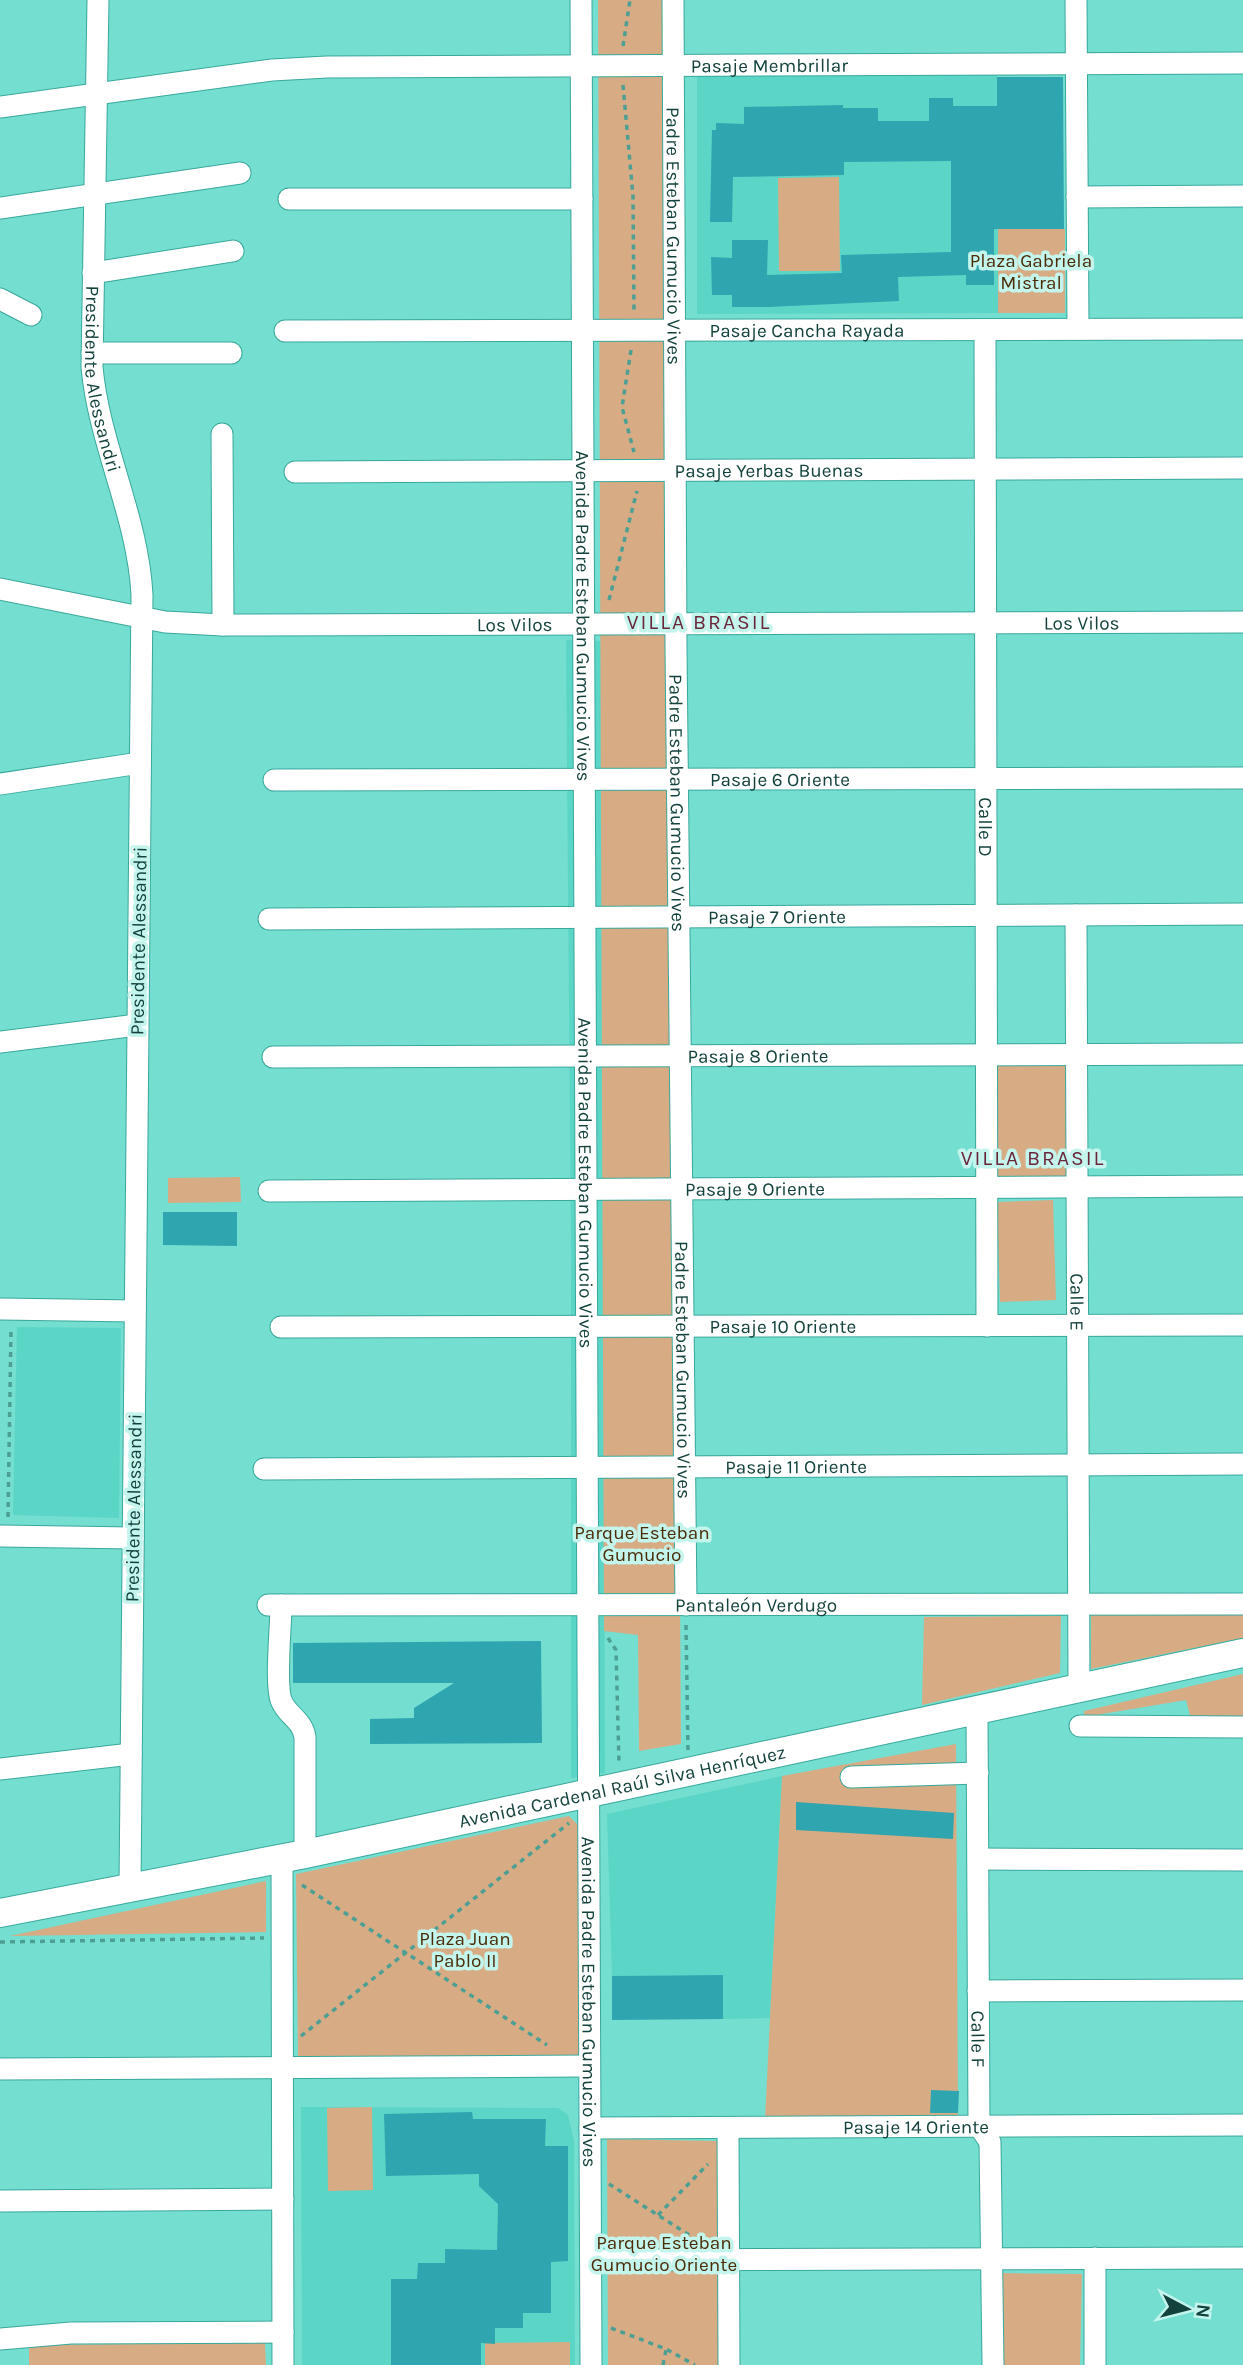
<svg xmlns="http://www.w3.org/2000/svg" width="1243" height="2365" viewBox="0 0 1243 2365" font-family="Karla,sans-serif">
<rect width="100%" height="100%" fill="#74ded0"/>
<path fill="#5bd5c6" d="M997,75L998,313L697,314V76Z
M566,640L601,641L602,836L605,1773L571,1778V1254Z
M17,1327L121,1328L119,1518L13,1515Z
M782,1776L770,2018L723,2019V1975L612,1976L607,1814Z
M301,2107L558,2108L568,2115L574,2141L575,2365H302Z"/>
<path fill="#d7ac84" d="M598,0H669L681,1744L639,1751L638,1635L604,1631Z
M839,177L840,271H779L778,178Z
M998,229H1065V313H998Z
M1064,1061L1071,1066L1066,1180L1000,1181L994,1175L995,1069L998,1063Z
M240,1177L241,1202L168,1203V1178Z
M1053,1200L1056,1300L1000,1302L997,1202Z
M1243,1609V1638L1091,1669V1615L1094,1611Z
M1061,1616L1060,1673L922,1705L924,1617Z
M1243,1674V1719H1191L1186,1700L1084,1717V1711Z
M956,1744L958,2120L765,2119L782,1776Z
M569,1816L579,1826L583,2052L575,2058H298L296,1874Z
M266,1881V1932L10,1936Z
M372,2107L373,2190L328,2191L327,2108Z
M607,2139L720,2141V2365H608Z
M1000,2273L1082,2274L1080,2365H999Z
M570,2342V2365H485V2343Z
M265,2343L266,2365H29V2345Z"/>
<path fill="#2fa5b0" d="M997,77H1063L1064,229H994V285H966V275L898,277L899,301L768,307H732V295H712L711,257L732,258V240H768L767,275L842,273L841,255L951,252V161L844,162V175L733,177L732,222H710L712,130H716V123L744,124V107L843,105V108H878V121H929V98H953V106H997Z
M163,1212H237V1246L163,1245Z
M541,1641L542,1743L370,1744V1719L414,1718V1708L454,1683H293V1643Z
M796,1802L954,1813L953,1839L796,1830Z
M723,1975V2019L612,2020V1976Z
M931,2090L959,2091L958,2113H930Z
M472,2112L473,2119H546L545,2146H568V2261L551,2262V2313H523V2328H495V2344L481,2343V2365H391V2279H417L418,2263H445V2249L497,2250L498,2204L479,2186V2174L386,2176L384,2114Z"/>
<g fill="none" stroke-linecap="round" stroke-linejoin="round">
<defs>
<g id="minor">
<path id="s1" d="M98,0L92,367C99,445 138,516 142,595L130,1888"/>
<path id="s2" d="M581,0L591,2365"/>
<path id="s3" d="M673,0L676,647L686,1605"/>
<path d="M1076,0L1078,329"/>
<path id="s4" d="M0,107L272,70L327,67L1243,63"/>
<path d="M1077,197L1243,196"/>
<path d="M289,199H582"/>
<path d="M0,208L240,173"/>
<path d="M93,273L233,251"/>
<path d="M0,299L31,315"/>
<path id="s5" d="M985,330L987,1326"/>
<path id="s6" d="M285,331L1243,329"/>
<path d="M92,353H231"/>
<path d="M222,434L223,625"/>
<path id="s7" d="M295,472L1243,468"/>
<path id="s8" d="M0,589L165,622L223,625L1243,622"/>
<path id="s9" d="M274,780L1243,778"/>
<path d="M0,784L140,763"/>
<path id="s10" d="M1076,915L1079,1688"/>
<path id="s11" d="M269,919L1243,914"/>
<path d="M0,1042L137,1025"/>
<path id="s12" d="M273,1057L1243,1054"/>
<path id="s13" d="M269,1191L1243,1186"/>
<path d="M0,1309L135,1311"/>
<path id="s14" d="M281,1327L1243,1325"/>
<path id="s15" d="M264,1469L1243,1464"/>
<path d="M0,1536L133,1538"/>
<path id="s16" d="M268,1605L1243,1604"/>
<path d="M281,1605C281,1627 275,1682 281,1700C287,1716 302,1719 305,1737V1854"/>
<path id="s17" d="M977,1710L979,2126L990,2142L993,2365"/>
<path d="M1080,1726L1243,1727"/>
<path d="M0,1769L131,1754"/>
<path d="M851,1777L978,1773"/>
<path d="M282,1858L283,2365"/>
<path d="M978,1859L1243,1860"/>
<path d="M978,1991L1243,1990"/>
<path d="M0,2069L589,2066"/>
<path id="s18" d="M590,2128L1243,2125"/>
<path d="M728,2128L729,2365"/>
<path d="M0,2201L283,2199"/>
<path d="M591,2260L1243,2258"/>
<path d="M0,2339L71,2333L283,2332"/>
<path d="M1095,2365V2258"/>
</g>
<g id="major">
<path id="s19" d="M0,1913L305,1854L1243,1653"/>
</g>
</defs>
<use href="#minor" stroke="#38a89b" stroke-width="23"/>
<use href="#major" stroke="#38a89b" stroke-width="30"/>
<path stroke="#4d9f94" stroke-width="3.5" stroke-dasharray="5 5" stroke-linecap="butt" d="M623,46L630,0
M623,85L633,196L634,311
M631,350L622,407L634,452
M609,600L637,491
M8,1517L11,1328
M686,1625L688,1750
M608,1638L616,1650L619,1764
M302,1885L547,2045
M0,1942L264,1938
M301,2036L569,1823
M609,2184L697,2240
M658,2215L708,2164
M611,2328L666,2349L695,2365
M663,2365L666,2350"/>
<use href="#minor" stroke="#fff" stroke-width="21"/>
<use href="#major" stroke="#fff" stroke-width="28"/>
</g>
<g text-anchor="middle" stroke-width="7" stroke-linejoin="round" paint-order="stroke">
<g font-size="19" fill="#13423c" stroke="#c4f5ed">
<text dy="7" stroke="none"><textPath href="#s4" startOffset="772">Pasaje Membrillar</textPath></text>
<text dy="7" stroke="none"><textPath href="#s3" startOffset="236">Padre Esteban Gumucio Vives</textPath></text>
<text dy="7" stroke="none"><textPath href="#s6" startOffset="522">Pasaje Cancha Rayada</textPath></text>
<text dy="7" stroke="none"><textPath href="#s1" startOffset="380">Presidente Alessandri</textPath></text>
<text dy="7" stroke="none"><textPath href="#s7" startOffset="474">Pasaje Yerbas Buenas</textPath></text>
<text dy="7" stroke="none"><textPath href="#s2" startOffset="616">Avenida Padre Esteban Gumucio Vives</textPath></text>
<text dy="7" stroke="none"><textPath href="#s8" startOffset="1085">Los Vilos</textPath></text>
<text dy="7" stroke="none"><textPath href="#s8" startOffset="518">Los Vilos</textPath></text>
<text dy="7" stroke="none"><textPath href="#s9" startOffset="506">Pasaje 6 Oriente</textPath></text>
<text dy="7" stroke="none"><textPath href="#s3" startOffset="803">Padre Esteban Gumucio Vives</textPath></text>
<text dy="7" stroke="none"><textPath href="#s5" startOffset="497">Calle D</textPath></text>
<text dy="7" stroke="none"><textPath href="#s11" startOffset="508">Pasaje 7 Oriente</textPath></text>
<text transform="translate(138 941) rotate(-89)" y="7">Presidente Alessandri</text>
<text dy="7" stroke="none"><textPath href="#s12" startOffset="485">Pasaje 8 Oriente</textPath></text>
<text dy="7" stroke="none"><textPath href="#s2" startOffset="1183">Avenida Padre Esteban Gumucio Vives</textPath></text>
<text dy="7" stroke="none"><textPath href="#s13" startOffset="486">Pasaje 9 Oriente</textPath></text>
<text dy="7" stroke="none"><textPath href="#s10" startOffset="387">Calle E</textPath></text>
<text dy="7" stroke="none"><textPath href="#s14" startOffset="502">Pasaje 10 Oriente</textPath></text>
<text dy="7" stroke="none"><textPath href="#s3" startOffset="1370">Padre Esteban Gumucio Vives</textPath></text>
<text dy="7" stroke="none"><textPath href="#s15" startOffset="532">Pasaje 11 Oriente</textPath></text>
<text transform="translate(133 1508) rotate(-89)" y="7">Presidente Alessandri</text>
<text dy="7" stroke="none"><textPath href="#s16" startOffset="488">Pantaleón Verdugo</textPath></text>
<text dy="7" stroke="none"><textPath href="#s19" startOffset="635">Avenida Cardenal Raúl Silva Henríquez</textPath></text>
<text dy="7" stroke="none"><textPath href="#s2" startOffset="2002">Avenida Padre Esteban Gumucio Vives</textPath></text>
<text dy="7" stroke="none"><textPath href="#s17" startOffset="329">Calle F</textPath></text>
<text dy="7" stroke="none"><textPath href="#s18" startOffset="326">Pasaje 14 Oriente</textPath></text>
</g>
<g font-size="19" fill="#4a2b06" stroke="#c4f5ed">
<text x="1031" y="267">Plaza Gabriela<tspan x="1031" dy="22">Mistral</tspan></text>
<text x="642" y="1539">Parque Esteban<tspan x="642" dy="22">Gumucio</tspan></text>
<text x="465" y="1945">Plaza Juan<tspan x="465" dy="22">Pablo II</tspan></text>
<text x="664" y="2249">Parque Esteban<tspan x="664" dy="22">Gumucio Oriente</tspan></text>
</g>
<g font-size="21" letter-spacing="2" fill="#6a253b" stroke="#c4f5ed">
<text x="699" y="629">VILLA BRASIL</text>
<text x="1033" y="1165">VILLA BRASIL</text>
</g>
</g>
<g transform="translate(1187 2309) rotate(97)" stroke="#c4f5ed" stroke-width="5" paint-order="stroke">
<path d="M0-5L12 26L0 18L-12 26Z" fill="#13423c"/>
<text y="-10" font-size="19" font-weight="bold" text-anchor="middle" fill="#13423c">N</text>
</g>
</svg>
